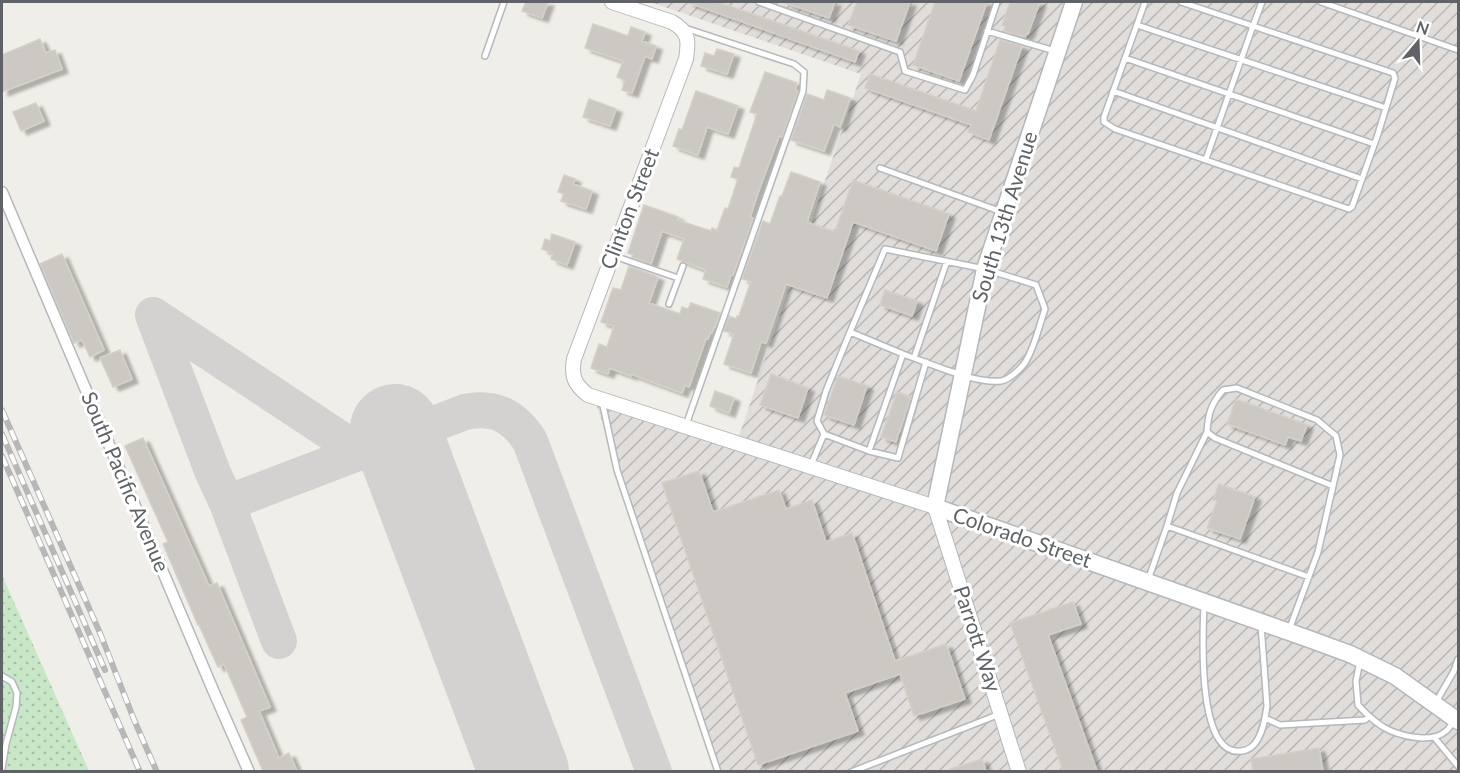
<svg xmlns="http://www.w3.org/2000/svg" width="1460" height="773" viewBox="0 0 1460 773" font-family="Lato,sans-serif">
<defs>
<pattern id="industrial-furrows" width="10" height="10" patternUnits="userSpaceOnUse" patternTransform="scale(1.5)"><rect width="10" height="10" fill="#e0ddda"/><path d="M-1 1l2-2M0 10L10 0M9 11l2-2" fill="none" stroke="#b9b7b5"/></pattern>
<pattern id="grass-dots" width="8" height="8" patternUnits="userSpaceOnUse" patternTransform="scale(1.5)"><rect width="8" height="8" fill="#c7e7c6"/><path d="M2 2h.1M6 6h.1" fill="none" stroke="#a5bfa5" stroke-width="1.8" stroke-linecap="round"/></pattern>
<filter id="shadow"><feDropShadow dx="6" dy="4" stdDeviation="1.5" flood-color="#0004"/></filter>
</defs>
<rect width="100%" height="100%" fill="#f0eee8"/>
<path fill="url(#industrial-furrows)" d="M650,2H1458V771H719L595,401L735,448L861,74Z"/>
<path fill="url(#grass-dots)" d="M2,575L89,771H2Z"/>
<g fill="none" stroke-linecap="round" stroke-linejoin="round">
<path stroke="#d3d2d0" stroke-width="36" d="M153,315L213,473L227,503L279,641
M153,315L360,452
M227,503L465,412C495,406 514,416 530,441L654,772"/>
<path stroke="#d3d2d0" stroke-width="90" d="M395,429L524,772"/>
</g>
<path fill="#ccc9c4" stroke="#d5d0c6" stroke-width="1.5" filter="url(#shadow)" d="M526,2H548L542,18L522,11Z
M689,2H718L859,51L855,62L689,3Z
M786,2H835L829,18L785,3Z
M857,2H910L896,41L848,25Z
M935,2H987L959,81L913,65Z
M1010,2H1040L1028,34L1027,33L1025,37L1004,31L1005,26L1002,25Z
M593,24L628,36L631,27L645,32L642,41L656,46L652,59L645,56L632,93L622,90L625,80L617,77L623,61L585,48Z
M40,39L46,53L55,50L62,69L2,92V55Z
M1000,40L1022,46L989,140L968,132L971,125L865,88L870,74L976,111Z
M717,49L734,54L727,74L701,66L705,53L714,56Z
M765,72L797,83L795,90L798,91L782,137L779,136L760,187L750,217L753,218L733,275H731L727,287L703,279L706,270L677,259L684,239L662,231L651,264L632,257L633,255L628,253L644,205L678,217L677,220L711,231L712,228L717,230L725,208L728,209L738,179L731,177L734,167L739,168L757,114L750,112Z
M827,90L850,98L840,127L834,124L824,151L791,140L807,94L824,100Z
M696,91L738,106L728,134L707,127L698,155L673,146L679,129L682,130Z
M589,99L616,109L610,126L583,117Z
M36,103L44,121L21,131L13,112Z
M791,172L820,182L807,222L835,232L853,180L949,214L936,251L853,222L827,298L786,284L766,343L761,342L751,373L724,364L734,334L724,331L729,316L736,319L737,316H739L751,281L742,279L763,221L770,224L780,196H782Z
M564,175L575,179L573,184L592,191L586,209L561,201L564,194L558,192Z
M552,234L575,242L567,265L551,259L553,253L542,249L545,239L550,241Z
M62,254L104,350L90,357L82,340L74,343L40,264Z
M629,266L658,277L649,303L680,314L682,307L688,309L691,303L720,313L715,327H714L712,333H710L708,339L706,338L689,387L685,385L682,393L631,374V376L610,368L608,374L591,368L599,344L607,347L614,326L601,322L613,288L621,290Z
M885,290L917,301L912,316L880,305Z
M120,350L132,379L113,387L100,358Z
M771,374L808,388L798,418L760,405Z
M838,376L867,386L854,425L824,415Z
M715,391L734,398L729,413L710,406Z
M897,392L911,397L896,442L881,437Z
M1236,399L1307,425L1301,441L1288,437L1285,445L1227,424Z
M143,438L209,586L217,583L270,707L259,711L279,758L289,753L297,771H263L241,720L247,717L224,664L218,667L199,625H198L163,544L168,542L125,446Z
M699,471L713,512L779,490L786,509L812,500L826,542L852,533L895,661L946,644L965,699L914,716L900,674L845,693L858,731L758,765L662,483Z
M1219,484L1255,497L1240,539L1207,528L1217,501L1213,500Z
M1073,602L1081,624L1048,635L1097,771H1063L1010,623Z
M1319,748L1323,771H1253L1251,759Z
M982,759L986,771H951L950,769Z"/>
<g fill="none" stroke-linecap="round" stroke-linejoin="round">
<defs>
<path id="service" d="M759,2L900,52L905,71L965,90L973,75L997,2
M1145,2L1104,117V122L1115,129L1349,209L1352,207L1378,134L1395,78L1393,73L1253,26L1206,159
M1181,2L1253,26L1262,2
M1321,2L1458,50
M1137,25L1386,108
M685,28L794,64L804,72L803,91L686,425
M987,31L1055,51
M485,56L504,2
M1125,58L1374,144
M1113,91L1362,179
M880,168L1002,212
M614,256L678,278
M669,304L683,266
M914,358L947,261
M602,401L617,470L718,772
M824,434L817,421L826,391L850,332L903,354
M869,451L898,458L926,362
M811,465L824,434L869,451L903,354C929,363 975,384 1001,381C1009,380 1022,368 1026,361C1035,346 1039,326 1045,309L1036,285L985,269L885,249L850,332
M1167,526L1177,493L1207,432
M1148,580L1167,526L1309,577
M1204,603C1203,630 1195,766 1246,750C1261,745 1265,720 1267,706L1261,625
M1289,630L1318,552L1340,455L1336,436L1317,420L1237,388L1223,390C1211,404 1208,414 1207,432L1215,438L1333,486
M1360,661L1356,681L1358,705C1367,715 1379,726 1391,731C1406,737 1433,743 1446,731C1449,729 1452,723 1454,720
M2,676L12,682L17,693L16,707L6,744L2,769
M1436,702L1454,671L1458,659
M1265,718L1280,725L1365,720L1369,716
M1434,737L1458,766
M851,772L1000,714"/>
<path id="minor" d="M2,192L213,690L249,772"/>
<path id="tertiary" d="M612,2L672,22C689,32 689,40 686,59L574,359C571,376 574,384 588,395L935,507L1019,772"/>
<path id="secondary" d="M1074,2L985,269L935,507L1309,639L1350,654L1395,676L1458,721"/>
</defs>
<use href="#service" stroke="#b5b8bc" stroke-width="8"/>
<use href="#minor" stroke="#b5b8bc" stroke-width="13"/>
<use href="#tertiary" stroke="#b5b8bc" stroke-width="16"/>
<use href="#secondary" stroke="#b4b7bb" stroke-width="19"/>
<use href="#service" stroke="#fff" stroke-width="5"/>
<use href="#minor" stroke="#fff" stroke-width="10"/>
<use href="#tertiary" stroke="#fff" stroke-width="14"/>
<use href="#secondary" stroke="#fff" stroke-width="16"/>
<defs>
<path id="rail" d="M2,410L100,633L135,722L157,772
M2,434L105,670
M2,456L140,772"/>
</defs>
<use href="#rail" stroke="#b6b7b7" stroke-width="6"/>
<use href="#rail" stroke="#fff" stroke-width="4" stroke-dasharray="11" stroke-linecap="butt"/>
</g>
<g text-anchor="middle" stroke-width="6" stroke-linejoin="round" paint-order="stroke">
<g font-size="21" fill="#5f6367" stroke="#fff">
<text transform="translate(630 209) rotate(-69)" y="7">Clinton Street</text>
<text transform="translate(1005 217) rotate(-73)" y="7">South 13th Avenue</text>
<text transform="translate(125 482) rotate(67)" y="7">South Pacific Avenue</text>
<text transform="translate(1022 538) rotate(19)" y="7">Colorado Street</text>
<text transform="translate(977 639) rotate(72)" y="7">Parrott Way</text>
</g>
</g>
<rect width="1460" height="773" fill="none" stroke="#5f6367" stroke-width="6"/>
<g transform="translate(1418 42) rotate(19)" stroke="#ffffff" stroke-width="4.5" paint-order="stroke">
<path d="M0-4.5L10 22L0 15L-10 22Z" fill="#5f6367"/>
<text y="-9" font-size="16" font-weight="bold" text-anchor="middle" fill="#5f6367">N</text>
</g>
</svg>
